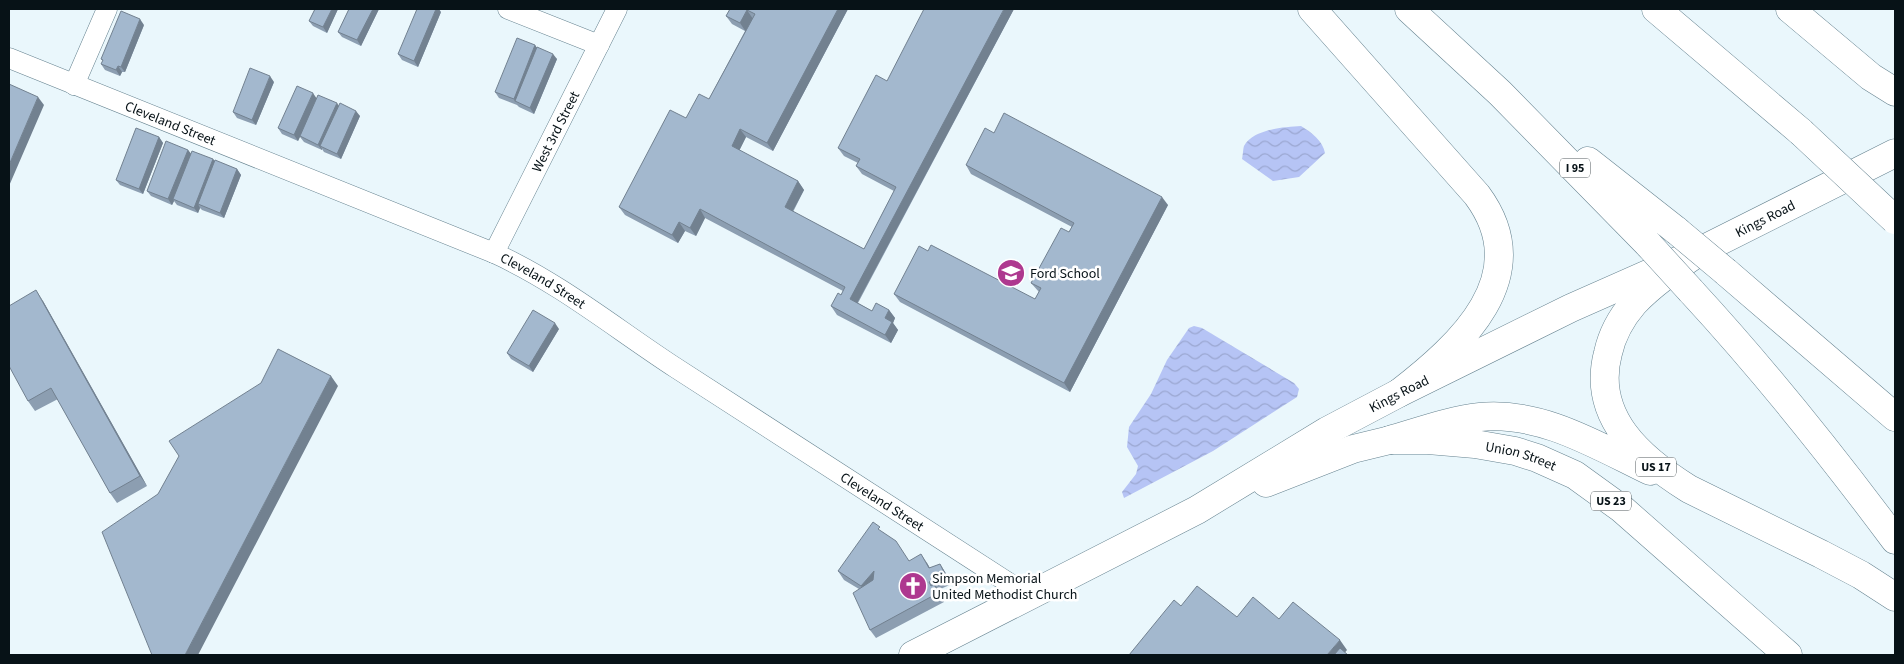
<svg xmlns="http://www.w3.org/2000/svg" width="1904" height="664" viewBox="0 0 1904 664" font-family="'Source Sans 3',sans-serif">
<defs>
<pattern id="water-waves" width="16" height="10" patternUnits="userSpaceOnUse" patternTransform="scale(1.25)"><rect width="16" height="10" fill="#b6c4f5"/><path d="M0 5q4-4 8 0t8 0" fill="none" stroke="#9ba7d1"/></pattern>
</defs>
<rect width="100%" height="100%" fill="#eaf7fc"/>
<path fill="url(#water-waves)" d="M1301,126C1311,132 1323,141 1325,153L1299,177L1273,181L1242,159C1243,155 1243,149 1244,146C1253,129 1284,127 1301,126Z
M1194,326L1202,328L1294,383L1299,389L1297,397L1213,451L1124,498L1122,492L1136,474L1138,466L1127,447L1129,427L1151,394L1167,360L1189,328Z"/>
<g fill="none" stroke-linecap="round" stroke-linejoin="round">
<defs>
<g id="minor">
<path d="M508,9L599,45"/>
<path id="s1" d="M9,58L494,253C560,283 616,329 676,368C793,444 911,520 1029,596"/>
<path d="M74,85L107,9"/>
<path id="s2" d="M494,253L617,9"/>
</g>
<g id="primary">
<path id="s3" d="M1266,483L1353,449L1390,440H1428L1475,444L1515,451L1537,458L1575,475L1622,509L1788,655"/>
<path id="s4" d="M913,655L1197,510L1327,431L1399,393L1571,308L1700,251L1895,153"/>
</g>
<path id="motorway" d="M1312,9L1477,195C1537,276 1461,345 1399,393
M1409,9L1500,93L1649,245
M1656,9L1801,132
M1790,9L1871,77L1895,92
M1588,161L1677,231
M1700,251C1677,267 1653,283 1634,303C1621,318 1612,335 1608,353C1591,417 1641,459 1689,489L1821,554L1861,575L1895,597
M1726,272L1895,417
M1691,291C1764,370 1831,454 1895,540
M1390,440C1418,432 1451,420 1480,417C1541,411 1596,445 1650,471"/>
</defs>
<use href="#minor" stroke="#668390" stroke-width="21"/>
<use href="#primary" stroke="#668390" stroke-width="29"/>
<use href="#motorway" stroke="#668390" stroke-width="29"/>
<use href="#minor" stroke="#fff" stroke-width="20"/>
<use href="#primary" stroke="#fff" stroke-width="28"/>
<use href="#motorway" stroke="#fff" stroke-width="28"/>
<defs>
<path id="motorway-bridge" d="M1801,132L1895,220
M1677,231L1726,272
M1649,245L1691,291"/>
</defs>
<use href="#motorway-bridge" stroke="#668390" stroke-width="29" stroke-linecap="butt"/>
<use href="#motorway-bridge" stroke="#fff" stroke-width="28"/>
</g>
<path fill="#8c9eb1" d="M315,9H338L327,33L313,26L309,21Z
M349,9H379L361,46L342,37L338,32Z
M730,9H848L773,151L746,137L739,151L798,181L804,190L793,212L864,249L894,191L862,174L856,166L858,163L844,156L838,148L887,81L1014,9L858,303L872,311L889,310L895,318L893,323L898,330L891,343L837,315L831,306L841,295L843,291L705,218L696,236L685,231L678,243L625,215L619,207L686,118L709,99L745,31L732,24L726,16Z
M441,12L418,67L402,60L398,54Z
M144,25L125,72H122L120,76L105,70L101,64L103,61L101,59Z
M535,45L537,48L557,59L534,114L519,107L517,105L499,98L495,92Z
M274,82L256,125L237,118L233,112Z
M317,98L338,106L360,116L341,159L324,152L322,149V150L304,142L300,137L298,141L282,134L278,128Z
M994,133L1168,205L1070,392L900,302L894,294L928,251L1035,299L1039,292L1031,283L1069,232L1072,227L971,174L966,165Z
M159,137L163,143L143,194L120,185L116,180Z
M188,150L191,154L213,159L215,161L237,169L241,175L224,218L202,210L200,208L198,213L177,205L174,201L172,205L151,196L147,191Z
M43,301L147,486L117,503L110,493L58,399L35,411L28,401Z
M559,329L533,372L511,359L507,353Z
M883,532L909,561L927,563L930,568L940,564L945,572L952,584L938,590L944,602L876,638L870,630L859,589L844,580L838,571Z"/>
<path fill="#728190" d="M332,9H338L327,33L323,27Z
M373,9H379L361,46L357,40Z
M436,9H439L441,12L418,67L414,61Z
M838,9H848L773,151L767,143Z
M1004,9H1014L855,307L850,299Z
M747,10L753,19L746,32L740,23Z
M140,19L144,25L125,72L121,67Z
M535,45L539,51L515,102L514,99Z
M553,54L557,59L534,114L530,108Z
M118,66L122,72L120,76L116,70Z
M270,76L274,82L256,125L252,120Z
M313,93L317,99L298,141L294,135Z
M38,97L44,105L9,186V165Z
M337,103L341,109L320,146L322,149V150L318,145Z
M356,111L360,116L341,159L337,154Z
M740,129L746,137L737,155L732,146Z
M159,137L163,143L143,194L139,189Z
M188,150L192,155L173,199L174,201L172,205L168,199Z
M213,159L217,165L198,204L200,208L198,213L194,208Z
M237,169L241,175L224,218L220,213Z
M798,181L804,190L790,216L785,207Z
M1162,197L1168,205L1070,392L1064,383Z
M700,209L705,218L696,236L690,228Z
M679,222L685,231L678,243L672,235Z
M36,290L43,301L147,486L140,476Z
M889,310L895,318L893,323L898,330L891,343L885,335V318Z
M555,323L559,329L533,372L529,366Z
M331,376L338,386L198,655H185Z
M921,554L927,563L934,576L929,568Z
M940,564L945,572L952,584L946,576Z
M874,571L879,579L866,594L861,586Z
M934,584L940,592L944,602L938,593Z
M1340,640L1347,650L1343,655H1327Z"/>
<path fill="#a3b8ce" stroke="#728190" d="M315,9H332L323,27L309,21Z
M349,9H373L357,40L338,32Z
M417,9H436L414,61L398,54Z
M730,9H838L767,143L740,129L732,146L798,181L785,207L864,249L896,187L856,166L860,159L838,148L876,75L887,81L924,9H1004L850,299L872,311L876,303L889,310L885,318L892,322L885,335L831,306L838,293L841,295L845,287L700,209L690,228L679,222L672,235L619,207L670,110L686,118L699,94L709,99L755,14L747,10L740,23L726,16Z
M121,11L140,19L121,67L118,66L116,70L101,64L103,60L101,59Z
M517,38L535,45L514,99L495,92Z
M537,47L553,54L530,108L515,101Z
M250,68L270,76L252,120L233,112Z
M9,84L38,97L9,165Z
M297,86L313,93L294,135L278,128Z
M318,95L337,103L318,145L300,136Z
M340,103L356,111L337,154L320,146Z
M1004,113L1162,197L1064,383L894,294L919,246L928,251L931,245L1035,299L1041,288L1031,283L1061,228L1069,232L1074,223L966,165L985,128L994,133Z
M136,128L159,137L139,189L116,180Z
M166,141L188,150L168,199L147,191Z
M192,151L213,159L194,208L173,199Z
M215,160L237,169L220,213L198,204Z
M36,290L140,476L110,493L51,388L28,401L9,366V306Z
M533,310L555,323L529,366L507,353Z
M278,349L331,376L185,655H152L102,532L158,494L179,456L169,441L261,383Z
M873,522L880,527L878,529L896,541L909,561L921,554L929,568L940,564L946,576L929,582L931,586L934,584L938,593L870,630L853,593L873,580L874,571L861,586L838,571Z
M1197,586L1237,617L1253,597L1279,619L1293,602L1340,640L1327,655H1129L1174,600L1181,606Z
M1340,648L1348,655H1334Z"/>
<defs>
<symbol id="school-disc" viewBox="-11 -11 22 22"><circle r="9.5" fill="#ae388f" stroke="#fff"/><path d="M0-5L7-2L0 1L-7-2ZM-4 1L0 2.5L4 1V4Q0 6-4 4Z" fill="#fff"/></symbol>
<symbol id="church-disc" viewBox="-11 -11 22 22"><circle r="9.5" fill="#ae388f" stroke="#fff"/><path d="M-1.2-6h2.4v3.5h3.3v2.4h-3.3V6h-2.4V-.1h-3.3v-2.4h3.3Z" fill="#fff"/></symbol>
</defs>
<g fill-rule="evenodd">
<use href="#school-disc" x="995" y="257" width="32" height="32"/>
<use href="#church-disc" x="897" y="570" width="32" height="32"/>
</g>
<g text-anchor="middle" stroke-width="5" stroke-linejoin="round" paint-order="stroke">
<g fill="#fff" stroke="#51595d" stroke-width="1">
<rect x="1560" y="158.5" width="30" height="19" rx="4"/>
<rect x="1636" y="457.5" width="40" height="19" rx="4"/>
<rect x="1591" y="491.5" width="40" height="19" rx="4"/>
</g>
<g font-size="12" font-weight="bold" fill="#071217">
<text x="1575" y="172">I 95</text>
<text x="1656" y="471">US 17</text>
<text x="1611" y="505">US 23</text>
</g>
<g font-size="14" fill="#071217" stroke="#fff">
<text dy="5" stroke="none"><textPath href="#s1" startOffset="174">Cleveland Street</textPath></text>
<text dy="5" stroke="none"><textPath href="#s2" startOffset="136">West 3rd Street</textPath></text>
<text dy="5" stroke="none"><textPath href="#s4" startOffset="958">Kings Road</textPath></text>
<text dy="5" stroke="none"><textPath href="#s1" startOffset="579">Cleveland Street</textPath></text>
<text dy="5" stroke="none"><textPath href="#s4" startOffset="552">Kings Road</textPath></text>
<text dy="5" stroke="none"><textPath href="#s3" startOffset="264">Union Street</textPath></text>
<text dy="5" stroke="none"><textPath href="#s1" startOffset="984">Cleveland Street</textPath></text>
</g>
<g font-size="14" fill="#071217" stroke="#fff" text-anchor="start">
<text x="1030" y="278">Ford School</text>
<text x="932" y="583">Simpson Memorial<tspan x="932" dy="16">United Methodist Church</tspan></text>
</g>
</g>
<rect width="1904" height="664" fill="none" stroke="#071217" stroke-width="20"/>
</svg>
